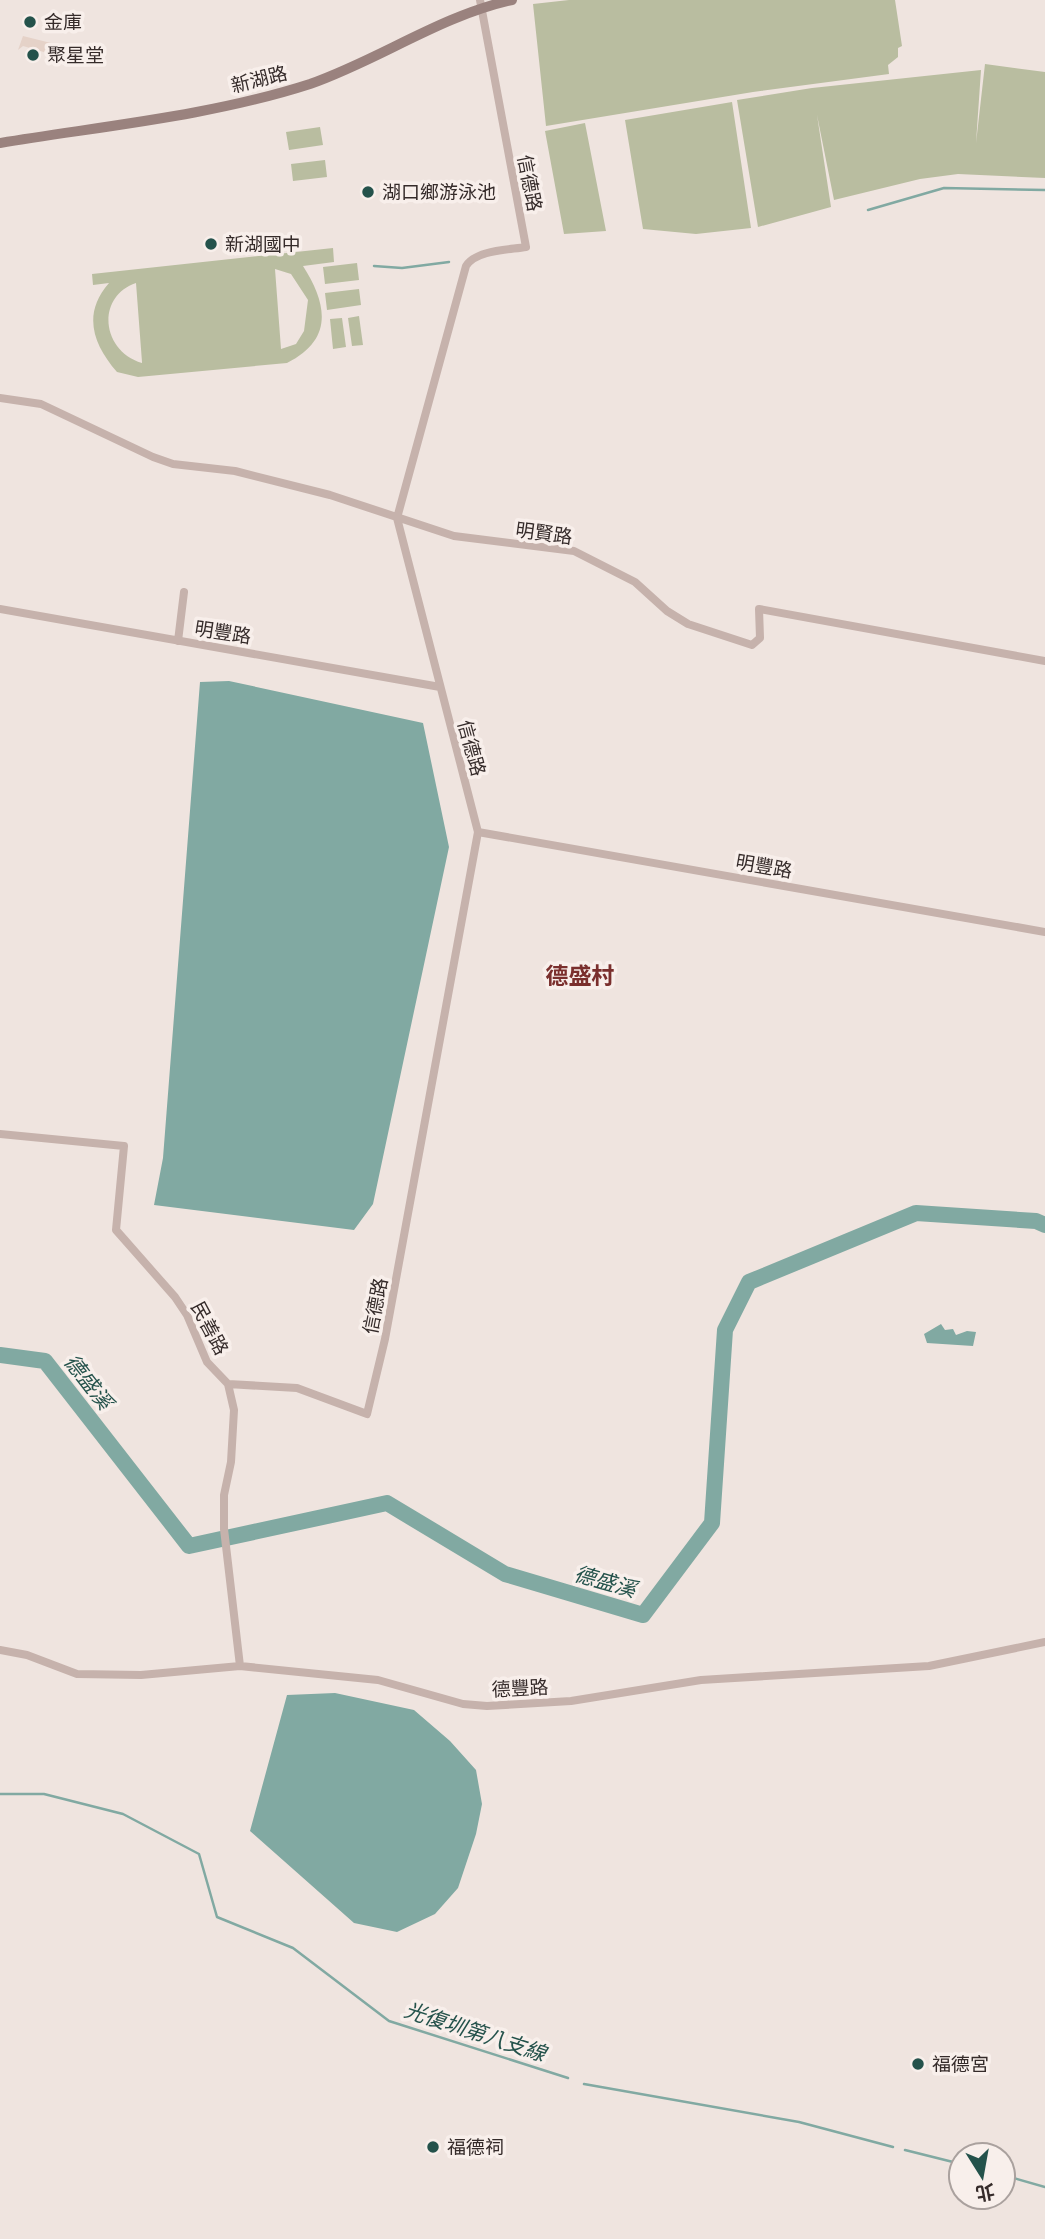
<svg xmlns="http://www.w3.org/2000/svg" width="1045" height="2239" viewBox="0 0 1045 2239" font-family="Ubuntu,'Noto Sans TC',sans-serif">
<rect width="100%" height="100%" fill="#efe4df"/>
<path fill="#b9bda0" fill-rule="evenodd" d="M569,0H895L902,46L898,48V57L888,65L889,74L753,92L546,126L533,4Z
M985,64L1045,72V178L958,174L920,179L834,200L817,115L831,207L758,227L737,100L812,88L981,70L976,143Z
M732,102L751,228L696,234L643,229L625,120Z
M585,123L606,231L564,234L545,131Z
M320,127L323,145L289,150L286,132Z
M325,160L327,177L293,181L291,164Z
M333,248L334,262L303,266C328,305 333,340 287,363L138,377L117,372C93,344 82,314 109,283L93,285L92,274ZM275,269L291,274L308,300L304,331L296,344L281,349ZM136,283L142,362V363C102,352 95,297 136,283Z
M357,263L359,280L325,284L323,267Z
M359,289L361,305L327,310L325,293Z
M359,316L363,345L352,346L348,318Z
M342,318L346,347L333,349L330,319Z"/>
<path fill="#e5d2c8" d="M23,36L55,44L51,59L46,57L47,53L23,46L18,50Z"/>
<path fill="#81a9a2" d="M229,681L423,723L449,847L373,1204L354,1230L154,1205L163,1158L200,682Z
M941,1324L945,1330L953,1329L956,1335L967,1331L976,1332L973,1346L927,1343L924,1334Z
M335,1693L414,1710L450,1741L476,1770L482,1804L476,1834L458,1888L435,1914L397,1932L354,1923L250,1831L287,1695Z"/>
<g fill="none" stroke-linecap="round" stroke-linejoin="round">
<path stroke="#81a9a2" stroke-width="2.5" d="M868,210L944,188L1045,190
M374,266L402,268L449,262
M0,1794H44L123,1814L199,1854L217,1917L293,1948L389,2021L568,2078
M584,2084L799,2122L893,2147
M905,2150L961,2164
M1003,2175L1045,2187"/>
<path stroke="#81a9a2" stroke-width="16" d="M0,1355L45,1361L189,1546L387,1503L505,1574L643,1615L712,1523L725,1330L749,1282L916,1213L1036,1221L1045,1225"/>
<path stroke="#c6b2ac" stroke-width="8" d="M0,398L41,404L153,457L173,464L235,471L330,495L454,536L574,551L635,582L667,611L688,624L752,645L760,638L759,609L1045,661
M0,609L440,687
M178,641L184,592
M478,832L1045,932
M0,1134L124,1146L116,1230L175,1297L187,1315L207,1362L228,1384L234,1410L231,1462L224,1495V1529L240,1666
M228,1384L297,1388L367,1414L385,1339L478,832L397,518L466,266C476,250 508,250 526,247L480,0
M0,1650L27,1655L77,1674L141,1675L240,1666L378,1680L463,1704L487,1706L571,1701L701,1680L929,1666L1045,1642"/>
<path stroke="#9a827e" stroke-width="10" d="M0,143C103,126 211,116 310,84C379,60 440,16 512,0"/>
</g>
<g fill="#24524b" stroke="#f8efeb" stroke-width="2.5">
<circle cx="30" cy="22" r="7"/>
<circle cx="33" cy="55" r="7"/>
<circle cx="368" cy="192" r="7"/>
<circle cx="211" cy="244" r="7"/>
<circle cx="918" cy="2064" r="7"/>
<circle cx="433" cy="2147" r="7"/>
</g>
<g text-anchor="middle" stroke-width="7" stroke-linejoin="round" paint-order="stroke">
<g font-size="19" fill="#352b2a" stroke="#f8efeb" text-anchor="start">
<text x="44" y="29">金庫</text>
<text x="47" y="62">聚星堂</text>
<text x="382" y="199">湖口鄉游泳池</text>
<text x="225" y="251">新湖國中</text>
<text x="932" y="2071">福德宮</text>
<text x="447" y="2154">福德祠</text>
</g>
<g font-size="19" fill="#352b2a" stroke="#f8efeb">
<text transform="translate(259 79) rotate(-14)" y="7">新湖路</text>
<text transform="translate(530 183) rotate(79)" y="7">信德路</text>
<text transform="translate(544 533) rotate(8)" y="7">明賢路</text>
<text transform="translate(223 632) rotate(9)" y="7">明豐路</text>
<text transform="translate(472 748) rotate(75)" y="7">信德路</text>
<text transform="translate(764 866) rotate(10)" y="7">明豐路</text>
<text transform="translate(375 1306) rotate(-79)" y="7">信德路</text>
<text transform="translate(210 1328) rotate(62)" y="7">民善路</text>
<text transform="translate(520 1688) rotate(-3)" y="7">德豐路</text>
</g>
<g font-size="21" font-style="italic" fill="#24524b" stroke="#f8efeb">
<text transform="translate(88 1382) rotate(52)" y="7">德盛溪</text>
<text transform="translate(605 1582) rotate(16)" y="7">德盛溪</text>
<text transform="translate(475 2032) rotate(18)" y="7">光復圳第八支線</text>
</g>
<g font-size="23" font-weight="bold" fill="#7a2f2d" stroke="#f8efeb">
<text x="580" y="984">德盛村</text>
</g>
</g>
<g transform="translate(982 2176) rotate(169)"><circle r="33" fill="#f8efeb" stroke="#aaa19e" stroke-width="2"/>
<path d="M0-5L12 26L0 18L-12 26Z" fill="#24524b"/>
<text y="-10" font-size="19" font-weight="bold" text-anchor="middle" fill="#352b2a">北</text>
</g>
</svg>
